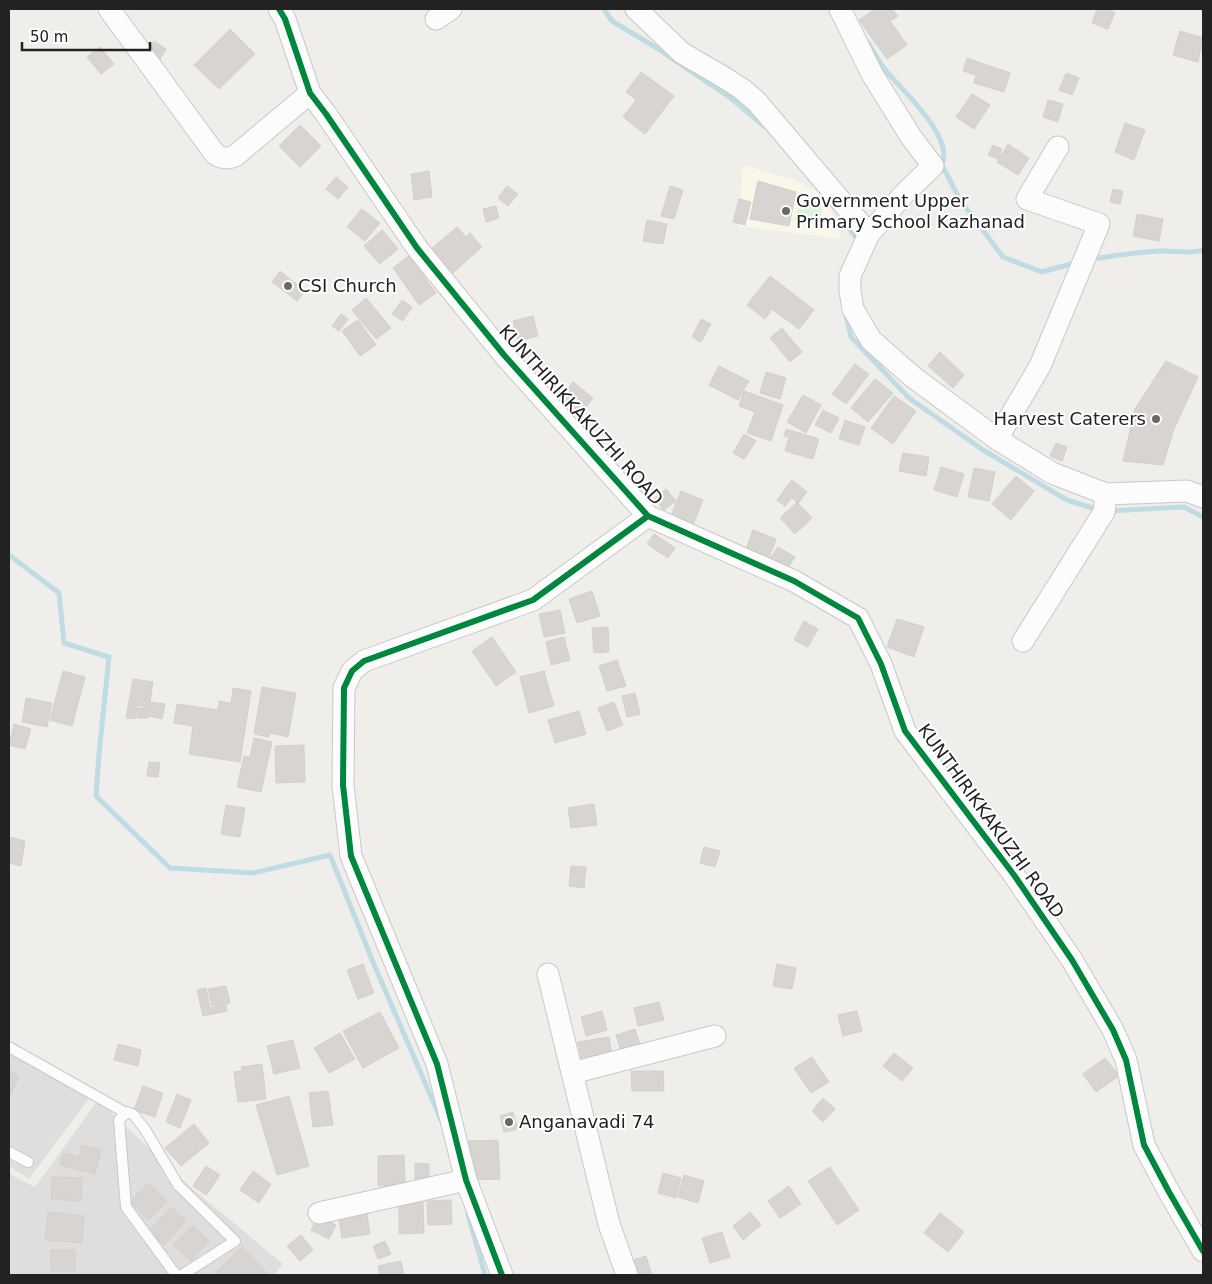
<svg xmlns="http://www.w3.org/2000/svg" width="1212" height="1284" viewBox="0 0 1212 1284" font-family="'DejaVu Sans',sans-serif">
<rect width="100%" height="100%" fill="#f0eeeb"/>
<path fill="#dfdedc" d="M9,1051L96,1089L29,1179L9,1166Z
M98,1100L189,1186L283,1264L274,1275H9V1174L35,1187Z"/>
<path fill="#f8f7e8" d="M743,165L794,180L827,197L841,239L739,226Z"/>
<path fill="#daf5da" d="M801,195L821,206L823,225L794,221Z"/>
<g fill="none" stroke-linecap="round" stroke-linejoin="round">
<path stroke="#bfdbe3" stroke-width="5" d="M604,9L612,21L655,47L732,99L764,126
M868,43C874,53 880,63 887,72C902,90 961,143 939,168
M942,165L960,200L1003,257L1042,272L1078,262
M843,220L857,239
M1091,259C1115,256 1140,251 1164,251C1177,251 1191,254 1203,250
M846,316L851,337L909,398L983,450L1067,500L1098,510
M1108,511L1184,507L1203,517
M9,555L59,593L64,643L109,657L99,754L96,796L170,868L253,873L330,855L373,962L441,1120
M468,1214L485,1275"/>
</g>
<path fill="#d7d4d2" stroke="#d3d0cc" d="M875,9H892L898,16L890,21L907,45L887,59L859,20Z
M1097,9H1107L1115,12L1108,29L1092,23Z
M230,29L255,54L219,89L194,65Z
M1180,31L1203,38L1198,62L1173,55Z
M154,41L166,49L159,61L147,53Z
M100,47L114,64L101,74L87,57Z
M967,58L1010,73L1004,92L974,83L976,75L963,71Z
M641,72L674,96L645,134L623,117L636,100L626,92Z
M1066,73L1079,78L1072,95L1059,90Z
M972,94L990,105L974,129L956,117Z
M1048,100L1063,104L1058,122L1043,117Z
M1125,123L1145,130L1134,160L1115,152Z
M300,125L321,146L300,167L279,146Z
M1008,144L1029,158L1018,175L997,162Z
M993,145L1002,149L998,159L988,155Z
M429,171L432,197L414,200L411,174Z
M336,177L348,187L338,199L326,189Z
M758,181L796,192L789,226L750,219Z
M507,186L518,194L508,206L498,198Z
M670,186L683,190L674,219L661,216Z
M1113,189L1123,191L1120,204L1110,202Z
M739,199L751,202L745,225L733,222Z
M496,206L499,218L486,222L483,209Z
M362,209L380,223L365,241L347,227Z
M1137,214L1163,219L1159,241L1133,236Z
M647,220L667,224L663,244L643,241Z
M457,227L466,237L470,233L482,247L453,273L431,249Z
M382,230L398,249L380,264L364,246Z
M409,256L436,293L419,305L393,268Z
M280,271L305,291L297,301L272,282Z
M770,276L814,310L799,329L772,309L765,319L747,305Z
M366,298L391,328L376,339L352,310Z
M402,300L412,307L403,321L392,314Z
M341,314L348,319L339,331L332,326Z
M533,316L538,336L518,341L513,321Z
M701,319L711,324L701,342L692,337Z
M358,320L376,345L360,356L342,331Z
M782,328L802,352L790,362L770,338Z
M940,352L964,375L953,388L928,366Z
M1166,361L1198,377L1174,429L1163,465L1123,461L1135,409Z
M855,364L869,374L846,404L832,394Z
M719,366L749,381L738,400L709,385Z
M766,372L786,378L780,399L760,393Z
M875,379L893,393L868,422L851,408Z
M573,382L593,398L579,416L559,400Z
M744,391L783,405L771,441L747,433L755,412L739,406Z
M803,395L821,405L806,433L787,422Z
M894,396L916,411L893,444L871,428Z
M823,410L839,418L831,433L815,425Z
M845,420L865,427L859,445L839,439Z
M786,429L819,439L813,459L785,451L789,437L784,436Z
M744,434L756,441L744,459L733,453Z
M1056,443L1067,447L1062,461L1050,456Z
M903,453L929,457L926,476L899,471Z
M941,467L964,474L957,497L934,490Z
M974,468L995,472L989,501L968,497Z
M1016,476L1034,491L1011,520L992,504Z
M792,480L807,492L798,503L792,498L785,506L777,500Z
M666,489L676,501L664,510L654,499Z
M681,491L703,500L693,525L671,516Z
M797,502L812,518L795,534L780,518Z
M753,530L776,539L767,563L744,555Z
M654,534L675,548L668,558L647,544Z
M778,547L795,557L784,574L767,563Z
M592,591L600,616L577,623L569,599Z
M560,610L565,633L544,637L539,614Z
M897,619L924,627L914,657L887,647Z
M804,621L818,629L808,647L794,640Z
M608,627L609,652L594,653L592,628Z
M492,637L516,672L496,686L472,651Z
M564,637L570,660L551,665L546,642Z
M617,660L626,686L607,691L599,666Z
M63,671L85,677L72,726L50,720Z
M544,671L554,706L529,713L520,677Z
M133,679L153,682L150,702L165,704L162,719L149,716L150,708L137,705L135,719L126,718Z
M262,687L296,693L288,737L270,733L269,737L254,734Z
M233,688L251,691L240,762L189,754L193,726L174,723L177,704L218,710L219,701L231,703Z
M635,693L640,714L627,717L622,696Z
M26,698L52,703L47,727L22,722Z
M614,702L623,725L607,731L598,708Z
M137,708H148V718H137Z
M579,711L586,734L555,743L548,720Z
M14,724L31,729L25,749L9,745Z
M254,738L272,742L261,792L237,787L244,756L250,757Z
M304,745L305,782L276,783L275,746Z
M149,762L160,763L158,777L147,776Z
M594,804L597,825L571,828L568,808Z
M226,805L245,808L240,837L221,834Z
M9,837L25,841L21,866L9,863Z
M704,847L720,851L715,867L700,863Z
M571,866L586,867L584,888L569,886Z
M363,964L374,993L358,999L347,970Z
M777,964L796,968L792,989L773,986Z
M226,986L230,1003L212,1006L208,989Z
M206,988L210,1008L226,1005L227,1011L203,1016L197,990Z
M659,1002L664,1020L638,1026L634,1008Z
M602,1011L607,1030L586,1036L581,1017Z
M857,1011L862,1031L843,1036L838,1015Z
M380,1012L399,1048L363,1068L343,1031Z
M635,1029L642,1051L623,1057L616,1035Z
M340,1033L355,1059L329,1073L314,1048Z
M609,1037L613,1061L583,1067L578,1042Z
M293,1040L300,1068L274,1074L267,1046Z
M118,1044L141,1050L138,1066L114,1060Z
M894,1053L913,1068L902,1081L883,1066Z
M812,1057L829,1082L811,1093L794,1068Z
M1105,1058L1119,1076L1096,1092L1083,1074Z
M262,1064L266,1099L238,1102L234,1072L242,1071L241,1067Z
M9,1071L19,1076L9,1098Z
M631,1071H663L664,1091H632Z
M143,1086L163,1093L155,1117L134,1110Z
M328,1091L333,1125L313,1127L309,1093Z
M177,1094L191,1100L180,1128L166,1122Z
M289,1096L309,1166L277,1175L256,1105Z
M823,1098L835,1109L823,1122L812,1111Z
M513,1112L518,1129L504,1132L500,1116Z
M194,1124L209,1143L181,1166L165,1148Z
M498,1140L500,1179L470,1180L469,1141Z
M82,1145L101,1150L95,1174L60,1165L63,1153L79,1157Z
M404,1155L405,1185L378,1186V1156Z
M415,1163L429,1164V1179H415Z
M206,1166L220,1175L206,1195L193,1186Z
M830,1167L859,1210L837,1225L808,1181Z
M253,1171L271,1184L259,1203L240,1190Z
M663,1173L681,1178L676,1198L658,1193Z
M684,1175L704,1181L698,1203L678,1197Z
M52,1177L82,1178L81,1201L51,1199Z
M149,1183L167,1202L148,1220L130,1201Z
M789,1186L801,1204L780,1218L768,1201Z
M451,1200L452,1224L428,1225L427,1201Z
M399,1202H423L424,1233L399,1234Z
M171,1207L186,1221L164,1245L149,1231Z
M366,1208L370,1234L342,1238L338,1212Z
M48,1212L84,1216L82,1243L45,1240Z
M750,1212L761,1225L743,1240L733,1226Z
M940,1213L964,1232L948,1252L924,1233Z
M318,1216L336,1225L329,1239L311,1230Z
M193,1225L209,1241L191,1261L173,1245Z
M722,1232L730,1257L710,1263L702,1238Z
M301,1235L313,1250L300,1261L287,1246Z
M385,1241L391,1254L378,1259L373,1246Z
M242,1247L267,1273L264,1275H219L216,1272Z
M51,1250H75V1271H51Z
M646,1256L652,1275H632L627,1262Z
M401,1261L404,1275H380L378,1266Z"/>
<g fill="none" stroke-linecap="round" stroke-linejoin="round">
<defs>
<path id="lane" d="M9,1047L126,1113
M9,1152L28,1162
M176,1275L126,1207L119,1120L127,1112L134,1115L146,1131L178,1185L235,1241L182,1275"/>
<path id="street" d="M109,9L215,154C222,159 228,159 235,156L310,93
M279,9L285,19L310,93L326,114L417,248L504,355L648,516L794,581L858,618L881,664L905,731L1014,875L1072,960L1113,1030L1126,1060L1144,1145L1169,1192L1203,1251
M636,9L682,53L720,75L742,89L757,102L869,234
M840,9L872,74L911,137L933,166L904,194L869,234L850,276V291L853,309L871,340L913,377L997,439L1052,473L1106,494L1187,491L1203,497
M436,19L451,9
M997,439L1040,366L1099,224L1027,199L1058,147
M1023,641L1104,512L1106,494
M548,974L609,1224L627,1275
M572,1073L715,1036
M319,1213L466,1180
M502,1275L466,1180L437,1064L351,856L343,785L344,688L352,671L364,661L533,600L648,516"/>
</defs>
<use href="#lane" stroke="#c9c8c7" stroke-width="12"/>
<use href="#street" stroke="#c9c8c7" stroke-width="23"/>
<use href="#lane" stroke="#fdfcfc" stroke-width="10"/>
<use href="#street" stroke="#fdfcfc" stroke-width="21"/>
<defs>
<path id="cycleway" d="M279,9L285,19L310,93L326,114L417,248L504,355L648,516L794,581L858,618L881,664L905,731L1014,875L1072,960L1113,1030L1126,1060L1144,1145L1169,1192L1203,1251
M502,1275L466,1180L437,1064L351,856L343,785L344,688L352,671L364,661L533,600L648,516"/>
</defs>
<use href="#cycleway" stroke="#fff" stroke-width="9"/>
<use href="#cycleway" stroke="#00873e" stroke-width="6"/>
</g>
<g fill="#6a6968" stroke="#fff" stroke-width="2">
<circle cx="786" cy="211" r="5"/>
<circle cx="288" cy="286" r="5"/>
<circle cx="1156" cy="419" r="5"/>
<circle cx="509" cy="1122" r="5"/>
</g>
<g text-anchor="middle" stroke-width="4" stroke-linejoin="round" paint-order="stroke">
<g font-size="18" fill="#222" stroke="#fff" text-anchor="start">
<text x="796" y="207">Government Upper<tspan x="796" dy="21">Primary School Kazhanad</tspan></text>
<text x="298" y="292">CSI Church</text>
<text x="1146" y="425" text-anchor="end">Harvest Caterers</text>
<text x="519" y="1128">Anganavadi 74</text>
</g>
<g font-size="18" fill="#222" stroke="#fff">
<text transform="translate(581 415) rotate(48)" y="6">KUNTHIRIKKAKUZHI ROAD</text>
<text transform="translate(991 821) rotate(54)" y="6">KUNTHIRIKKAKUZHI ROAD</text>
</g>
</g>
<rect width="1212" height="1284" fill="none" stroke="#222222" stroke-width="20"/>
<path d="M22 42v8h128v-8" fill="none" stroke="#222222" stroke-width="2.5"/>
<text x="30" y="42" font-size="15" fill="#222222" stroke="#ffffff" stroke-width="4" paint-order="stroke">50 m</text>
</svg>
